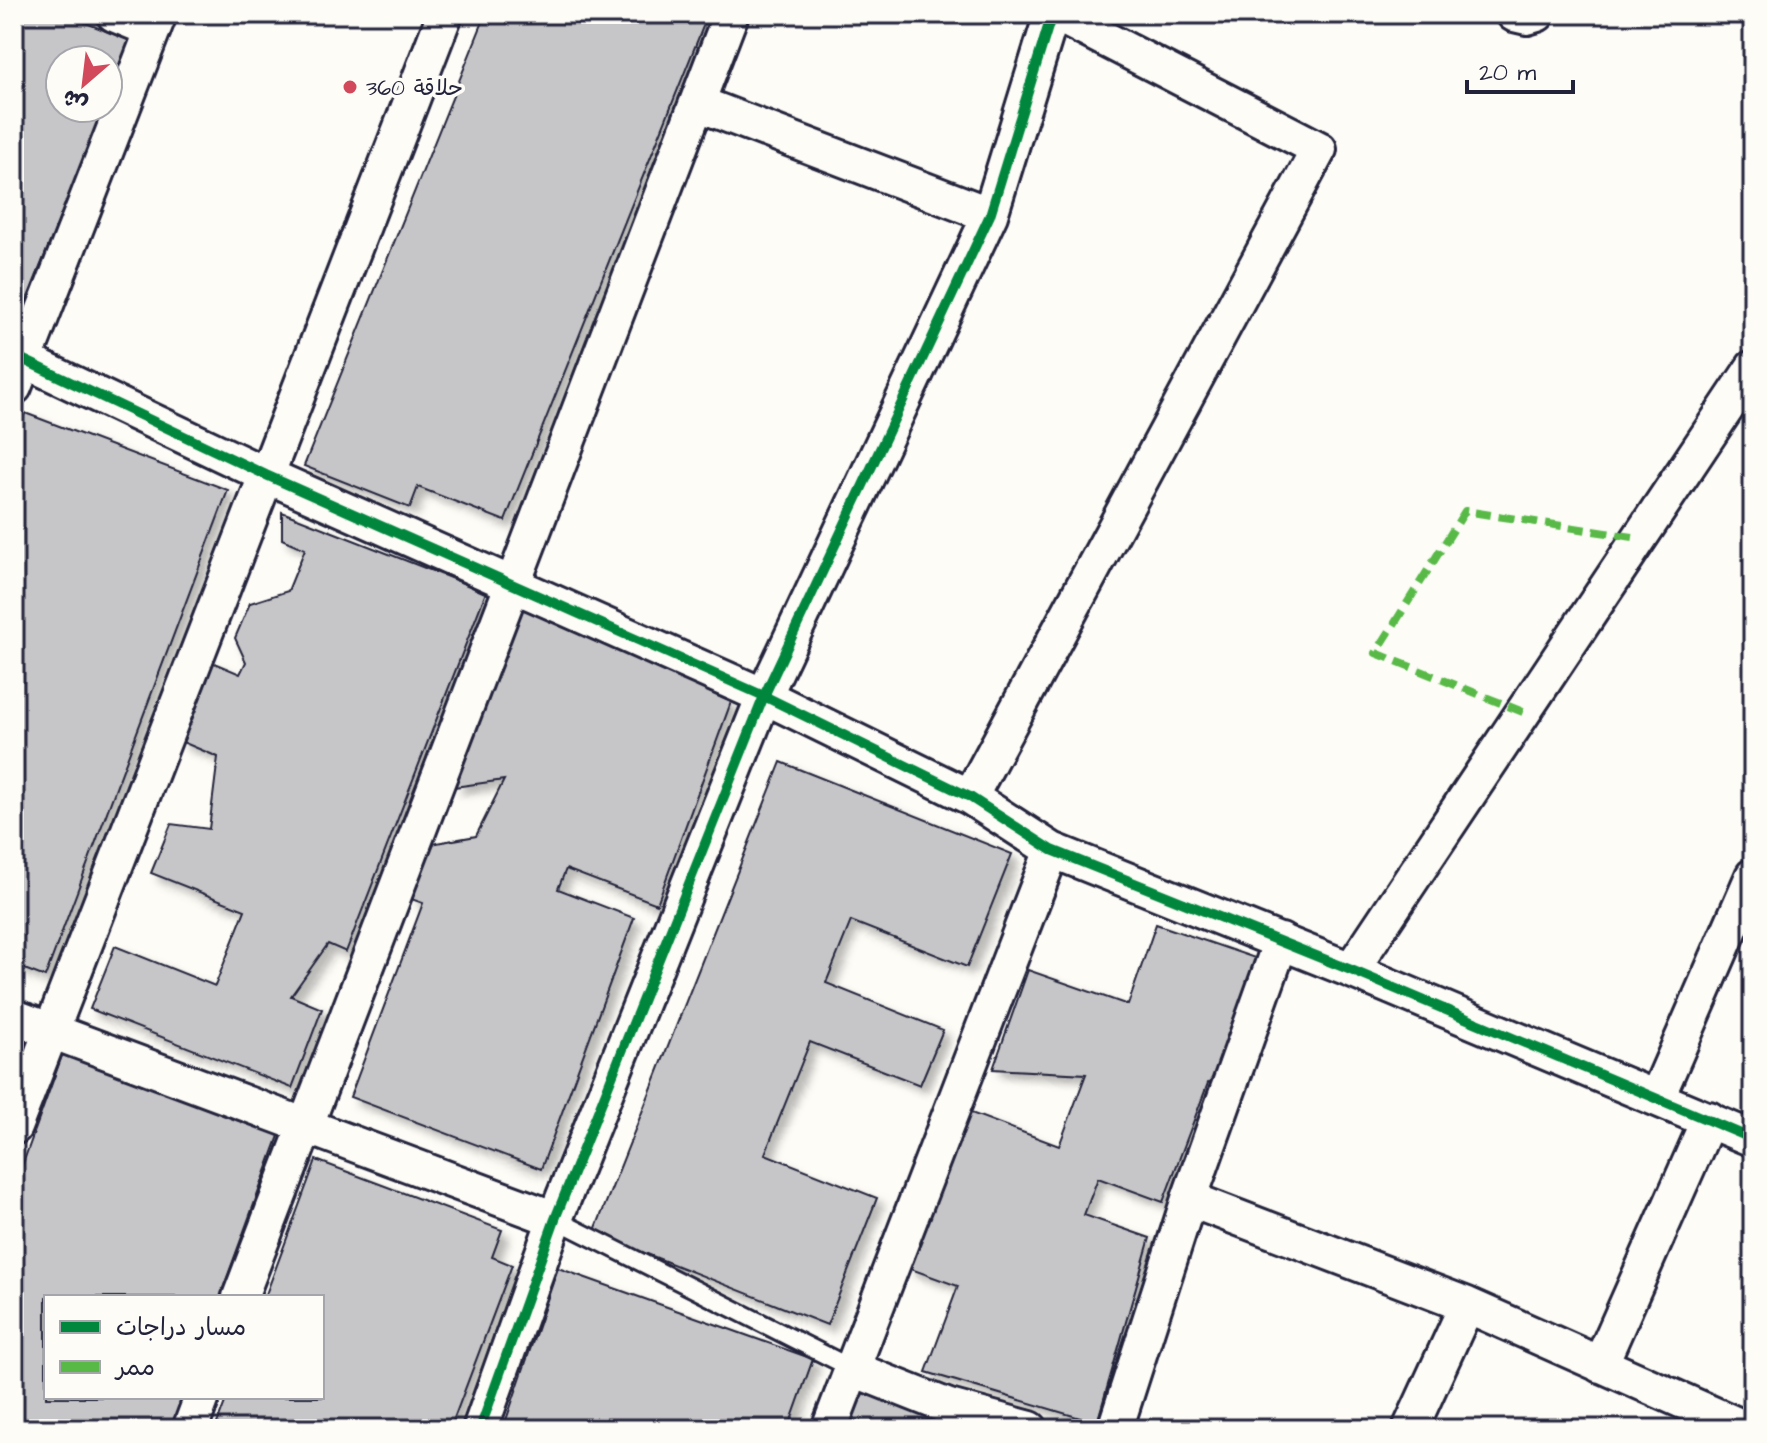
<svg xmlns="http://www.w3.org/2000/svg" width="1767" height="1443" viewBox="0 0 1767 1443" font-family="'Architects Daughter','Playpen Sans Arabic',sans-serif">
<defs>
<filter id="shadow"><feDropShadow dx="7" dy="7" stdDeviation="4" flood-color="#0004"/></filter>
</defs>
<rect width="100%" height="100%" fill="#fdfcf7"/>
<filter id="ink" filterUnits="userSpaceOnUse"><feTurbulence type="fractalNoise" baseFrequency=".0125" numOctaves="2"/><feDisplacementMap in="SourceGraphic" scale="16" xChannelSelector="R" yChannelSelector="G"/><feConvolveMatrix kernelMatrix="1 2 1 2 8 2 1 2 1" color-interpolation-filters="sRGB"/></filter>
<g filter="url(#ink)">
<path fill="#c6c6c8" stroke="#22223b" stroke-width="2" filter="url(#shadow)" d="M14,14H64L131,41L108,97V60H60V108H104L14,332Z
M486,14H708L505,521L418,487L410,508L304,466Z
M25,413L228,490L45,977L14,965V441Z
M282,512L486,592L346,952L328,944L291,996L322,1009L292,1088L90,1009L115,946L215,986L245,910L151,873L171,824L209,829L218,757L180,741L212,662L240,674L246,662L235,638L250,603L288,591L305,549L282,539Z
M522,605L731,702L657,904L566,869L558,889L634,918L541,1169L350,1097L423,903L411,899L431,844L476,836L504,780L454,787Z
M781,762L1012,854L967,967L851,921L826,983L943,1030L920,1085L810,1042L765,1154L877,1198L827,1325L594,1233Z
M1156,924L1258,959L1219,1071L1208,1083L1163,1202L1098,1178L1084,1215L1150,1238L1097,1423L926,1372L958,1286L908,1268L966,1111L1059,1146L1086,1074L993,1069L1028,970L1128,1005Z
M63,1053L280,1133L220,1297H46V1397H184L172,1429H14V1188Z
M316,1160L502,1230L492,1257L512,1265L450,1429H215L227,1397H322V1297H265Z
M558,1268L813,1359L788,1429H503Z
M864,1380L1000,1429H846Z"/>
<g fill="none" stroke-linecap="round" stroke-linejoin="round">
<defs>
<path id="lane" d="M555,1219L853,1369"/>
<path id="street" d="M114,14L153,30
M1514,14L1527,17L1537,14
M697,103L990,215
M24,360L266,475L764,696L970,797L1052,850L1351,970L1753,1139
M14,387L159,14
M970,797L1319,149L1056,14
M1351,970L1753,368
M14,1017L555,1219
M1657,1097L1753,876
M14,1127L445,14
M1189,1199L1467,1305L1746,1429
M240,1297L731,14
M1600,1365L1709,1119
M853,1369L949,1407L1030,1429
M190,1429L202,1397
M480,1429L555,1219L764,696L990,215L1052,14
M829,1429L1052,850
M1115,1429L1189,1199L1281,941
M1410,1429L1467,1305"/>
</defs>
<use href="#lane" stroke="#22223b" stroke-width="22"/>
<use href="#street" stroke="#22223b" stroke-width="40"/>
<use href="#lane" stroke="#fdfcf7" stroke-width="16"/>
<use href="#street" stroke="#fdfcf7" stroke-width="34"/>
<path stroke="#58b947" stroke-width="8" stroke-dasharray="16 8" stroke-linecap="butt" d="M1523,712L1376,653L1465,511L1639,538"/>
<defs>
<path id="cycleway" d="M24,360L266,475L764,696L970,797L1052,850L1351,970L1753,1139
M480,1429L555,1219L764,696L990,215L1052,14"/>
</defs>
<use href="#cycleway" stroke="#fdfcf7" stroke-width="15"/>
<use href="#cycleway" stroke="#00873e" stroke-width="10"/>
</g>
</g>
<circle fill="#d1495b" stroke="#fdfcf7" stroke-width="3" cx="350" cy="87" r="8"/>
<g text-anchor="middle" stroke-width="7" stroke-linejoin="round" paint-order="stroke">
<g font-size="22" fill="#22223b" stroke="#fdfcf7" text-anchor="start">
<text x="366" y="95">حلاقة 360</text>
</g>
</g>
<rect width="1767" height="1443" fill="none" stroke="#fdfcf7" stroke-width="48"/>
<rect x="24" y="24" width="1719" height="1395" fill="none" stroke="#22223b" stroke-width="3" filter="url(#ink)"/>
<rect x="44" y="1295" width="280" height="104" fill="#fdfcf7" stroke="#a5a5ac" stroke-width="2"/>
<rect x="60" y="1321" width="40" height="12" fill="#00873e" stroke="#a5a5ac" stroke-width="2"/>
<text x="116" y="1335" font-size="24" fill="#22223b">مسار دراجات</text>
<rect x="60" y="1361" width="40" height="12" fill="#58b947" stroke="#a5a5ac" stroke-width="2"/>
<text x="116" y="1375" font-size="24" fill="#22223b">ممر</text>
<g transform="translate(84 84) rotate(208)"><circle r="38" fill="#fdfcf7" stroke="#a5a5ac" stroke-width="2"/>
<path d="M0-6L14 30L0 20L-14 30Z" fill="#d1495b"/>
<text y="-12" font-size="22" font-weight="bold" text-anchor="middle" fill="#22223b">ش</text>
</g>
<path d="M1467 80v12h106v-12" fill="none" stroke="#22223b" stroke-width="4"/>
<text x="1479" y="80" font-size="24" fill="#22223b" stroke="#fdfcf7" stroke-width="6" paint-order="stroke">20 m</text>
</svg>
